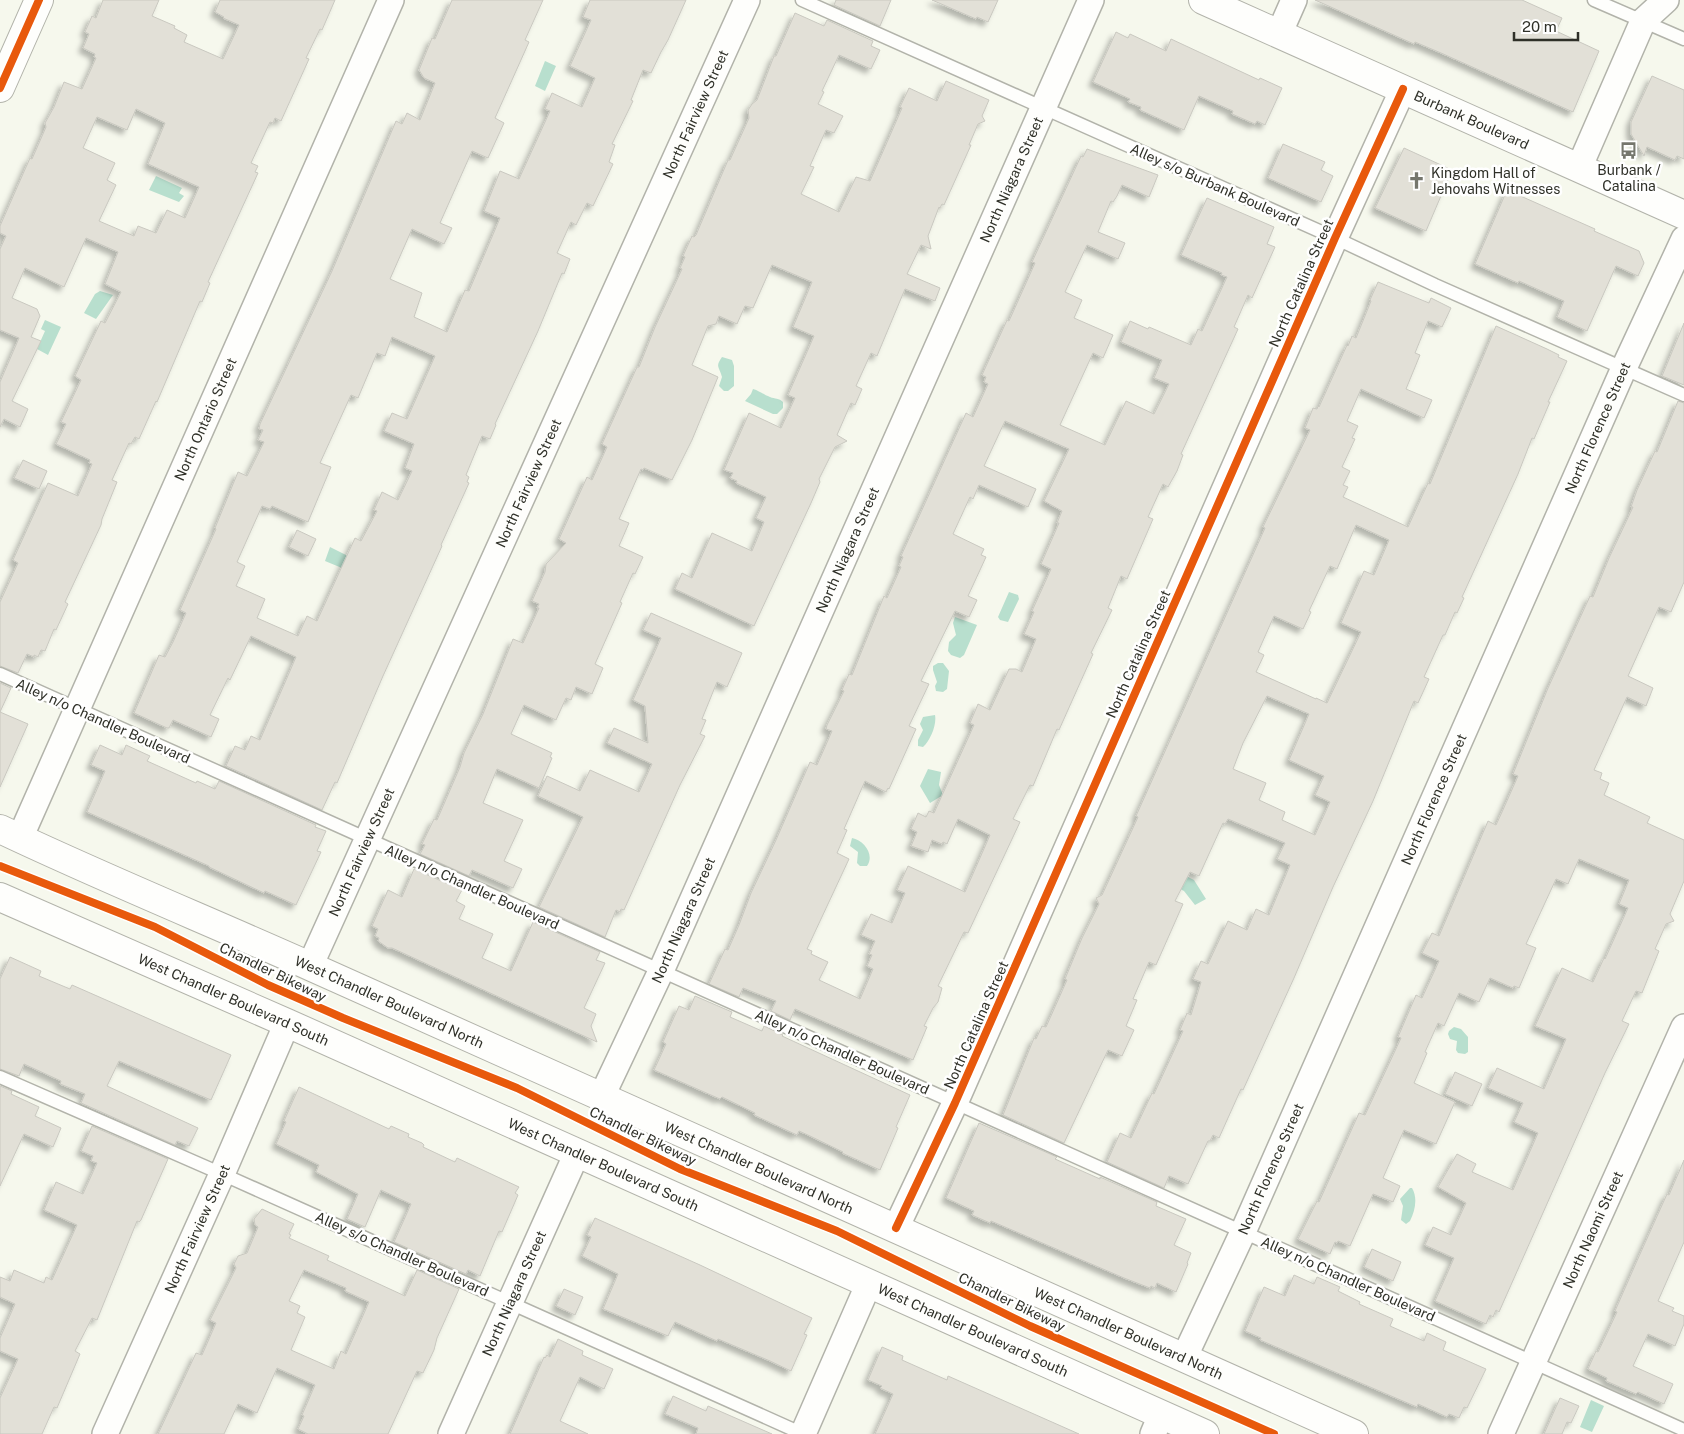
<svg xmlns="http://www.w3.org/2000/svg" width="1684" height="1434" viewBox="0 0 1684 1434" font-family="'Public Sans',sans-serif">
<defs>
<filter id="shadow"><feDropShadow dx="-4.5" dy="4.5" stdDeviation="2.5" flood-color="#0004"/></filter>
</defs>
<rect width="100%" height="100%" fill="#f6f8ed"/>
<path fill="#b8dfce" d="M545,61L556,66L545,91L535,86Z
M156,176L182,188L179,193L184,196L179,202L149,190Z
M100,291L113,295L96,319L84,313L95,294Z
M45,320L61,327L48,355L37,349L45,331L41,329Z
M722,357L732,360L734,366V386L728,391H724L719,386L722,377C719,366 715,367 722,357Z
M753,389C760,391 764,395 770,397C775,399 779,398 783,402V408L777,414H773L745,401L751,394Z
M330,547L358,561L354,573L325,561Z
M1009,592L1018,595L1019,599L1008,622L1000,620L998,617Z
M955,617L977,625L964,655L960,658L951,655L948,651L949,642L956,635L953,623Z
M938,663H943L949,671L947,689L943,692L936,691L935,686L937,682L933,670V666Z
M935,715C937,725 930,741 923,747L918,746V740L923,730L920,724L923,717Z
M928,769L941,772L939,785L943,795L930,803L920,786Z
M852,838C864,840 875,855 867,866H860L857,863L858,852L850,846Z
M1180,873L1194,880L1206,899L1195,905L1184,891L1174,886Z
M1454,1027L1461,1029L1468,1037V1052L1465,1054L1458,1053L1456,1050L1457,1041L1450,1039L1448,1034L1449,1031Z
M1410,1188H1412C1418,1198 1415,1211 1410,1221L1406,1224L1401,1220L1403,1206L1400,1199Z
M1591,1400L1604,1406L1592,1432L1580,1427Z"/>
<path fill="#e2e0d7" stroke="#c9c8c0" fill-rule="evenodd" filter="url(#shadow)" d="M103,0H159L152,16L175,26L174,28L187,35L184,42L223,59L239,25L223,18L224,17L215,12L220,0H335L322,30L320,29L306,58L309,59L281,121L275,118L273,123L270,122L251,163L258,166L255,172L258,173L208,282L210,283L202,302L200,301L157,402L156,401L139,439L135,437L131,444L129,443L112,480L117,482L102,519L101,525L65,602L68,604L56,630L54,629L45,651L41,650L38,657L34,655V657L27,654L18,673L0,666V602L18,563L13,560L48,483L78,496L92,464L89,463L90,460L56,444L66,424L61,422L81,380L75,376L101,321L105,323L121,292L105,284L118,252L86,238L64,287L25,268L12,298L37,309L40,316L31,337L41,341L12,401L28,409L20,427L4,419L0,427V382L19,338L0,330V249L6,236L0,233V226L30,158L32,159L46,127L45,123L54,107L64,82L82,89L96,58L94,57L95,54L83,48L89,34L85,32L92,16L96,18ZM136,109L165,123L148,164L199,187L185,218L167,210L156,233L138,226L134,236L99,221L116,185L107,180L115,163L83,148L97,117L127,130Z
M452,0H543L525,40L529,42L495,118L504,123L488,158L472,151L440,223L452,228L444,244L412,229L390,279L422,293L414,317L447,332L465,290L469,291L500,218L484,211L500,171L519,179L550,111L545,109L552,93L582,107L595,78L570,66L591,20L583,17L590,0H686L668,40L661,52L651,73L643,70L631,100L633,101L612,144L615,145L609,162L613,164L593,206L587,203L576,225L571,222L557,253L570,259L564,274L562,273L538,331L495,424L496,425L490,439L482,436L466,475L469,477L467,482L469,483L441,545L442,546L383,676L337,783L335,782L322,810L226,766L235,746L245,750L251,736L260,740L296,657L251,636L230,680L228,678L210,715L219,719L211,737L173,720L169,728H167L134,713L159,655L165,657L173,642L186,613L180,610L216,529L215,528L238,472L247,476L264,442L258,440L263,430L259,429L260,424L332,271L396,121L402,124L407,113L420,120L435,83L424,78L419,70L432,38L435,39ZM392,337L435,356L407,419L392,413L384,431L414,444L405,468L412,471L398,500L382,492L374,510L377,511L361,541L355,538L317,621L307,616L298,636L257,618L265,599L236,586L245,566L237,562L262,506L270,509L272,506L308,522L331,467L320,463L351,395L358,398L377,353L385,356Z
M836,0H891L880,26L834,5Z
M932,0H998L988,22L977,17L976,19Z
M1315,0H1522L1562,18L1556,31L1599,51L1573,112L1441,53L1415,42L1414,44Z
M795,13L824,26L827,20L873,41L871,46L880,50L871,69L839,55L822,91L824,92L818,104L843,116L834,133L826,130L810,166L814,167L801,194L839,212L856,177L870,181L902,108L900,107L909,88L937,101L946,81L989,100L982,116L985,121L978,124L969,145H971L944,205L942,204L940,208L939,207L928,236L931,249L921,245L907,274L940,288L935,301L905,289L877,356L871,353L856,386L862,389L855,405L851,403L837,435L847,441L835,447L819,479L820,482L811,503L754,626L675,589L682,573L692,578L712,533L752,551L764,522L756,518L766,497L736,483L737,481L730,478L733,473L724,470L749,413L781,428L795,398L788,395L814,336L793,327L812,282L772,265L753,308L745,306L737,324L719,316L716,324L708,326L692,365L718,377L692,440L672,480L644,468L643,470L641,469L619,519L629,523L619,546L643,557L635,574L633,573L620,602L622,603L595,664L603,668L592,694L576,687L571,700L566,698L556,720L524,705L511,734L552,753L550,757L552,758L539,788L497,769L483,803L523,820L504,861L522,869L513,888L472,870L469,876L420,854L425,845L422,844L434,819L437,820L460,767L464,753L483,714L513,639L523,643L539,608H537L539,604L532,601L545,572L546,564L566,543L559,539L587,477L592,480L607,447L602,444L637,367H639L655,327L682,269L680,268L685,257L683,256L692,236L694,237L696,235L728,160H730L749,118L748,110L752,104L757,100L774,56H776Z
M1116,32L1128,38L1130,34L1166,51L1171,39L1259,80L1260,78L1282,88L1265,125L1257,121L1255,124L1232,114L1233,111L1199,96L1184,130L1140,110L1141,107L1128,102L1130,99L1093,82Z
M1652,76L1684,90V159L1677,156L1675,160L1647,147L1644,156L1631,134V122Z
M1283,144L1325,162L1321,170L1333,176L1321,202L1268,178Z
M1404,148L1452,170L1426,231L1375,208Z
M1087,149L1158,175L1149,197L1122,185L1117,196L1113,202L1111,201L1098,232L1125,243L1118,259L1087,245L1065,292L1082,300L1074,318L1113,335L1103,358L1093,353L1060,425L1105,445L1126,401L1154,414L1169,384L1154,378L1162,360L1121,342L1130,321L1148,329L1149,327L1191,345L1198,329L1202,331L1227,277L1221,275L1222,273L1181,255L1207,198L1274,227L1267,244L1275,247L1252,298L1248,295L1234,327L1238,329L1181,454L1183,455L1177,471L1168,487L1163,484L1148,517L1153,519L1127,579L1121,576L1108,608L1112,610L1091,653L1093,654L1059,730L1057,729L1033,786L1030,785L1013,819L1020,822L968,933L964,932L938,986L942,988L938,1002L933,1008L924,1026L927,1027L913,1060L795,1009L790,1020L771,1011L776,1001L743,988L739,997L709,984L725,949L728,950L739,925L751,893L776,840L810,762L817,765L832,731L826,729L827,725L844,691L842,690L849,674L852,675L884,596L887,598L901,567L899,566L903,557L901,556L966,413L973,417L988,384L984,382L986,377L982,375L1007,320L1009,321L1035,263L1032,262L1081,156L1083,157ZM1005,421L1069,449L1044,501L1062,511L1057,523H1059L1041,564L1051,569L1032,611L1034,612L1024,634L1036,639L1022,672L1016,669H1009L990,710L978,704L970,723L974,725L934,813L929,811L926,817L918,813L911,829L917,832L911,846L928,852L932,840L942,844L943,842L947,844L958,819L990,835L965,892L908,866L897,890L905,893L892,923L871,914L861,935L875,941L869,954L872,955L867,966L873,969L860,999L819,980L828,962L811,954L812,951L807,949L849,859L837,853L847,830L844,829L865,781L886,792L888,788L889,789L916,729L909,726L929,684L921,681L955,611L969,617L977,600L968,596L986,557L981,555L984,549L953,534L970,497L973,499L979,485L1028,507L1036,489L984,466Z
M1507,190L1595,229L1594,231L1639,251L1644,263L1638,276L1616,266L1587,331L1557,317L1564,301L1519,281L1518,283L1475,264Z
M1378,282L1429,303L1431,298L1451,308L1442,327L1428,321L1415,353L1420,355L1406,389L1432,400L1424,418L1361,389L1347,421L1358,426L1352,438L1355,439L1342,467L1350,471L1343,485L1348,487L1343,497L1408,527L1428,483L1430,484L1496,326L1547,349L1559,355L1558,357L1567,361L1548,402H1550L1534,439L1532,438L1518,474L1462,597L1464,598L1457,613L1455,612L1445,635H1443L1424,677L1429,679L1418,703L1414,701L1373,801L1333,887L1294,978L1243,1090L1241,1089L1219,1138L1213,1135L1210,1141H1208L1188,1184L1169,1176L1164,1188L1107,1162L1120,1133L1131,1138L1152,1093L1154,1094L1183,1031L1180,1030L1187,1013L1191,1015L1201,982L1193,979L1201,961L1208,964L1228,921L1247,930L1256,909L1269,915L1290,865L1277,859L1285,843L1228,819L1225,824L1223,823L1199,876L1190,872L1175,901L1183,904L1156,965L1149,962L1133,999L1137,1000L1126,1026L1134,1030L1122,1056L1108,1050L1064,1143L1003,1115L1034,1038L1036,1039L1042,1026L1046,1027L1067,980L1065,979L1082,938L1099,904L1096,898L1102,895L1138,817L1136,816L1265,528L1263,527L1310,430L1305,428L1313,408L1317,409L1318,406L1319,407L1347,345L1348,346L1352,336L1356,338L1371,301L1370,300ZM1356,525L1389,540L1374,575L1364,571L1341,623L1361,632L1327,703L1316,698V699L1256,672L1264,655L1258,652L1274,616L1303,629L1311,612L1309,611L1330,566L1337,569ZM1267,696L1309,714L1289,760L1324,776L1315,795L1330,802L1315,835L1282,820L1285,812L1259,800L1266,783L1233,769L1243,743Z
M1684,323V385L1662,376Z
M1678,401L1684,403V582L1671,612L1659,607L1628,676L1653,688L1646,706L1627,697L1594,770L1602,773L1600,779L1609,783L1604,795L1650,817L1647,823L1684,840V881L1670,914L1674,921L1666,924L1655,949L1659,951L1648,978L1642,993L1636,991L1622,1021L1629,1024L1605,1073L1499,1312L1496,1310L1493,1317L1490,1315L1486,1324L1435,1301L1454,1258L1425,1245L1433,1227L1451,1235L1466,1203L1438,1187L1457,1154L1476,1164L1472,1172L1513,1190L1538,1133L1514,1122L1523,1103L1488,1088L1497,1068L1544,1089L1566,1039L1535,1026L1562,968L1593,982L1604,958L1605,959L1628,908L1619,904L1629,880L1579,859L1568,884L1556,879L1526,944L1536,948L1519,988L1514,986L1513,988L1490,978L1479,1002L1459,993L1444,1026L1438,1023L1425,1052L1427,1053L1414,1083L1455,1102L1436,1144L1404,1130L1383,1178L1400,1186L1393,1202L1373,1194L1350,1246L1338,1241L1337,1243L1335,1242L1330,1254L1298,1239L1317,1201L1319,1202L1359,1113L1365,1115L1401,1038L1398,1037L1416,995L1422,998L1439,961L1422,953L1432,933L1439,936L1488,821L1496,825L1502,812L1518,776L1513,774L1548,688L1590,596L1593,597L1609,558L1633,507H1631L1637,490L1655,451L1657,452Z
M23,460L47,471L39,489L14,478Z
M297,530L316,539L308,556L289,547Z
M651,613L742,653L727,687L717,682L702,719L706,720L700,734L705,736L680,785L624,910L621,909L620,912L616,910L605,937L539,907L583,817L538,796L547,776L580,791L590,770L639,792L652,764L607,743L614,728L648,743L645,706L633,700L661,638L643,630Z
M0,683L11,688L0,712L28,724L0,787Z
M100,745L122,755L126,745L150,756L147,761L196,783L197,781L215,789L219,781L316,825L315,827L326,831L317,851L321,852L296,905L265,891L264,893L209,867V866L87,812L105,771L91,765Z
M414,869L462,890L456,901L465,906L459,919L493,934L482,958L511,971L533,922L600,952L596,960L605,963L584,1008L596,1014L591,1026L597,1042L392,948H388L378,941L379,938L375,936L378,929L372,926L388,890L402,897Z
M10,957L41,971L39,976L70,989L72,985L231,1055L211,1100L119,1061L107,1086L198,1128L189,1146L177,1141L175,1145L99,1111L81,1103L85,1094L60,1084L61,1081L24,1064L19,1076L0,1069V979Z
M695,996L732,1012L730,1017L762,1031L764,1026L783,1035L782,1036L910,1095L896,1127L898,1128L880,1170L842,1153L843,1152L810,1136L799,1131L797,1135L754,1115L755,1113L722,1097L720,1099L654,1070L666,1044L663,1042L679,1006L689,1010Z
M1455,1072L1482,1084L1472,1106L1445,1094Z
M0,1086L12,1091L11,1094L39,1107L35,1116L61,1128L53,1147L24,1134L0,1186Z
M299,1087L389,1129L391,1126L409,1134L408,1137L422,1143L424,1145L423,1147L455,1162L457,1158L519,1187L515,1193L518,1195L502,1232L499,1231L480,1276L468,1270L466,1274L394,1242L411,1204L381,1190L365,1227L347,1219L358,1194L316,1172L319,1165L276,1144L286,1122L284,1121Z
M979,1123L1057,1157L1055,1159L1100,1179V1177L1157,1202L1156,1206L1186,1219L1174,1245L1191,1253L1187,1263L1188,1264L1176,1292L1157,1283L1155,1288L1151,1286L1150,1288L1124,1278L991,1221L990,1223L972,1215L974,1211L946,1198Z
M92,1126L168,1159L141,1220L139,1222L137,1221L97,1320L92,1318L75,1351L80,1354L57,1408L54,1407L42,1434H0V1398L18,1359L0,1351V1338L15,1304L0,1297V1277L10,1281L14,1270L44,1283L46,1277L52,1280L77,1225L44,1210L56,1182L83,1194L97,1163L91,1161L93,1156L81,1151Z
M1684,1160V1242L1658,1301L1674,1308L1672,1311L1684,1316V1324L1675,1346L1648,1334L1633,1366L1673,1384L1664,1404L1638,1392L1636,1394L1606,1381L1607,1378L1588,1369L1596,1351L1598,1352L1617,1312L1615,1311L1636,1263L1667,1194L1669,1195Z
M262,1209L294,1224L289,1234L291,1235L289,1238L329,1256L327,1260L405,1296L417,1270L459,1289L437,1338L434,1350L423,1373L417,1371L388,1434H308L298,1429L304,1416L302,1415L315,1385L277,1368L257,1413L238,1404L224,1434H158L196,1353L202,1355L216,1323L210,1320L236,1268L234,1264L238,1256L247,1253L258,1227L255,1225L254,1219ZM304,1270L346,1288L345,1291L369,1302L346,1354L341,1351L334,1369L291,1350L305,1317L297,1313L300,1306L289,1301Z
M595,1218L700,1265L812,1318L804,1334L807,1335L791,1371L770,1361L718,1339L717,1341L675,1322L668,1336L603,1309L618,1274L582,1256L591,1237L587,1235Z
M1372,1249L1401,1262L1393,1281L1364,1267Z
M1294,1275L1314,1284L1317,1277L1340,1287L1338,1291L1360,1302L1359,1304L1393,1319L1390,1326L1424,1341L1427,1333L1446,1342L1443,1350L1486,1369L1467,1408L1464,1407L1459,1418L1449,1414L1447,1417L1418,1404L1417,1407L1260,1340L1261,1338L1245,1331L1264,1287L1285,1296Z
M564,1289L583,1297L575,1315L556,1306Z
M558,1339L583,1351L582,1355L613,1369L604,1389L580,1377L560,1421L588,1434H510L544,1357L545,1358L547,1355L550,1357Z
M882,1347L903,1356L902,1360L947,1380L948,1376L1079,1434H875L893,1394L880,1388L882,1386L868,1380Z
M673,1396L706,1411L708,1406L772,1434H696L698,1428L665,1414Z
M1560,1398L1579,1406L1571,1423L1567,1422L1562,1434H1544Z"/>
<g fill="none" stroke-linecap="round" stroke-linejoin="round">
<defs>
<path id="lane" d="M802,0L1335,238L1435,285L1684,395
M1594,0L1684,39
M0,674L1684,1430
M0,1077L222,1174L803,1434"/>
<g id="street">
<path d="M1279,34L1294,0"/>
<path d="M1579,168L1643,21L1666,0"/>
<path id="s1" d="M20,838L391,0"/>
<path id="s2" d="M310,966L747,0"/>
<path id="s3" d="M601,1098L661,971L1091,0"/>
<path d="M896,1228L955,1103L1335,238L1403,89"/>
<path id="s4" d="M1184,1358L1243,1232L1624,368L1684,239"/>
<path id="s5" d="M105,1434L222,1174L287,1023"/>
<path id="s6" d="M451,1434L577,1153"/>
<path d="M803,1434L869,1283"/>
<path d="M1153,1434L1161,1415"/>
<path id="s7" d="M1501,1434L1684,1027"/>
</g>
<g id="secondary">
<path d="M0,88L39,0"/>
<path id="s8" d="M0,829C103,878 209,921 314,968C660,1124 1007,1279 1354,1434"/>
<path id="s9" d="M0,897L287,1023L1205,1434"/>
</g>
<g id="primary">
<path id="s10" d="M1203,0L1684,215"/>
</g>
</defs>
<use href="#lane" stroke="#b2b3aa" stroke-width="15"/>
<use href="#street" stroke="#b2b3aa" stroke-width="28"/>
<use href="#secondary" stroke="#b2b3aa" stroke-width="30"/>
<use href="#primary" stroke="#b2b3aa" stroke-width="30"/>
<use href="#lane" stroke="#fefefc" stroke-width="12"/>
<use href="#street" stroke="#fefefc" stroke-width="25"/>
<use href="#secondary" stroke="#fefefc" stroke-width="28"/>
<use href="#primary" stroke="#fefefc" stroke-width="28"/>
<defs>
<path id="cycleway" d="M0,88L39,0
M0,866L155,927L268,985L343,1018L517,1088L680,1169L837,1231L1030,1326L1274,1434
M896,1228L955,1103L1335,238L1403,89"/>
</defs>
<use href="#cycleway" stroke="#fff" stroke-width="11"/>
<use href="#cycleway" stroke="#e8590c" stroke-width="8"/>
</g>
<defs>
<symbol id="bus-bare" viewBox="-9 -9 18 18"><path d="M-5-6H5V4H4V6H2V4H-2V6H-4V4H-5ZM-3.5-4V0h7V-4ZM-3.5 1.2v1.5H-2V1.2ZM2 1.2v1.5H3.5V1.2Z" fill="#75766d" stroke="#fff" stroke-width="2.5" paint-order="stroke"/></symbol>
<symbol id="church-bare" viewBox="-9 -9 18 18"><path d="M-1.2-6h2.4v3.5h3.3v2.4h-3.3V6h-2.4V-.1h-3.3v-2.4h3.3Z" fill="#75766d" stroke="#fff" stroke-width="2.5" paint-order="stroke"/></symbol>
</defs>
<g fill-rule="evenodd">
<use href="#bus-bare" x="1616" y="138" width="25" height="25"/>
<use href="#church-bare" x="1404" y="168" width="25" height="25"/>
</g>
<g text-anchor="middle" stroke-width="5" stroke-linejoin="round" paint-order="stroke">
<g font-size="14" fill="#2f3028" stroke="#fff">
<text dy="5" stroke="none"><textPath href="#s2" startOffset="935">North Fairview Street</textPath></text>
<text dy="5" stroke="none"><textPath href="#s10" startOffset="294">Burbank Boulevard</textPath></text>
<text dy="5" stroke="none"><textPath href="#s3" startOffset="1006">North Niagara Street</textPath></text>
<text transform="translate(1215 185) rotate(24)" y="5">Alley s/o Burbank Boulevard</text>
<text transform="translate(1301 283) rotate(-66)" y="5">North Catalina Street</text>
<text dy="5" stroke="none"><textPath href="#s1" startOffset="458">North Ontario Street</textPath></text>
<text dy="5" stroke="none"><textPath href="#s4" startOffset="1018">North Florence Street</textPath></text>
<text dy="5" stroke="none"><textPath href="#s2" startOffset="530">North Fairview Street</textPath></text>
<text dy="5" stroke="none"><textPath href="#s3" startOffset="601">North Niagara Street</textPath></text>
<text transform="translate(1138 654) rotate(-66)" y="5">North Catalina Street</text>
<text transform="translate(103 721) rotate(24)" y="5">Alley n/o Chandler Boulevard</text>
<text dy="5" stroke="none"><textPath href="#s4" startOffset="612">North Florence Street</textPath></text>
<text dy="5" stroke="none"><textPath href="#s2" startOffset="125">North Fairview Street</textPath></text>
<text transform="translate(472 887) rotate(24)" y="5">Alley n/o Chandler Boulevard</text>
<text dy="5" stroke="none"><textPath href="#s3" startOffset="196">North Niagara Street</textPath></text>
<text transform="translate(273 972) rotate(26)" y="5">Chandler Bikeway</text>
<text dy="5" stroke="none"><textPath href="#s9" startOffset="255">West Chandler Boulevard South</textPath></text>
<text dy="5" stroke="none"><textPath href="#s8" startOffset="426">West Chandler Boulevard North</textPath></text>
<text transform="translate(976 1025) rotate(-66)" y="5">North Catalina Street</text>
<text transform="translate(842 1052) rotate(24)" y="5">Alley n/o Chandler Boulevard</text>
<text transform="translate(643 1136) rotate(26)" y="5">Chandler Bikeway</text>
<text dy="5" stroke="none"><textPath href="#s9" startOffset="660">West Chandler Boulevard South</textPath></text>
<text dy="5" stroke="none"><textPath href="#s8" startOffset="831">West Chandler Boulevard North</textPath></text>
<text dy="5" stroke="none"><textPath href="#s4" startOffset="208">North Florence Street</textPath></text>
<text dy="5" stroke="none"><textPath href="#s5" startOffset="225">North Fairview Street</textPath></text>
<text dy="5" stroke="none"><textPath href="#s7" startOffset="224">North Naomi Street</textPath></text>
<text transform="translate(402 1254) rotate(24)" y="5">Alley s/o Chandler Boulevard</text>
<text transform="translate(1348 1279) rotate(24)" y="5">Alley n/o Chandler Boulevard</text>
<text dy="5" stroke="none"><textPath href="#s6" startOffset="154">North Niagara Street</textPath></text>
<text transform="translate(1012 1302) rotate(26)" y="5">Chandler Bikeway</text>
<text dy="5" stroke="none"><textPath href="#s9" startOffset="1065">West Chandler Boulevard South</textPath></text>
<text dy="5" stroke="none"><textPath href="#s8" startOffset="1236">West Chandler Boulevard North</textPath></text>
</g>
<g font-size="14" fill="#2f3028" stroke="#fff">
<text x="1629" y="175">Burbank /<tspan x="1629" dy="16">Catalina</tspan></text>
<text x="1431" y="178" text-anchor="start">Kingdom Hall of<tspan x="1431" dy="16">Jehovahs Witnesses</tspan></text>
</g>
</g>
<path d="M1514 32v8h64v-8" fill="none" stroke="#2f3028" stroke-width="2.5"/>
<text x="1522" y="32" font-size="15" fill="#2f3028" stroke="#ffffff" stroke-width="4" paint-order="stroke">20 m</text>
</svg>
